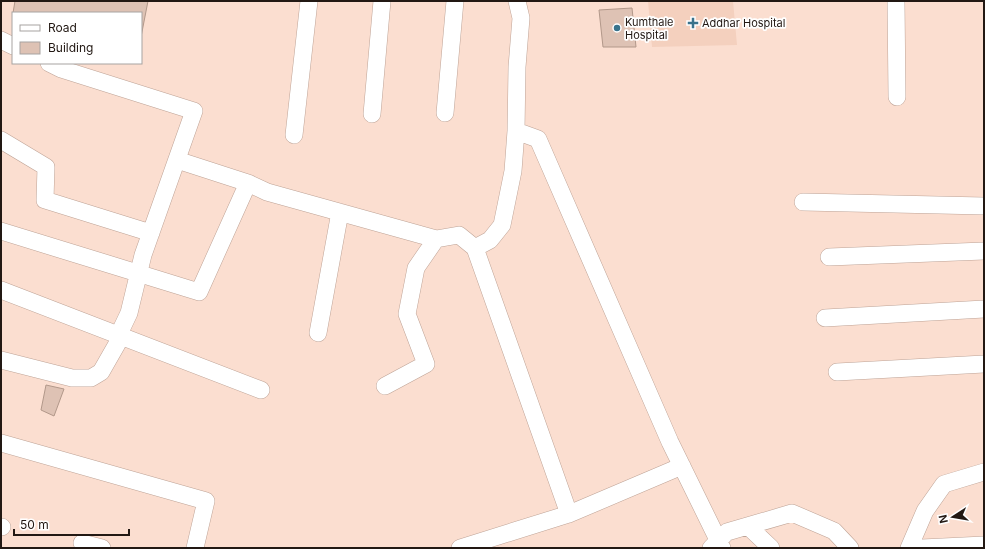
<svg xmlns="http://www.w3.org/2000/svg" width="985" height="549" viewBox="0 0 985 549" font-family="Inter,sans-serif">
<rect width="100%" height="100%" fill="#fbded0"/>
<path fill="#f4d0be" d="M648,1H733L737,45L652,47Z"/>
<path fill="#dec2b4" stroke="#b2988a" d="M15,1H148L141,37V13H13Z
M632,8L636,47H603L599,10Z
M46,385L64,389L54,416L41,410Z"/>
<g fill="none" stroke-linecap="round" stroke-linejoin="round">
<defs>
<path id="street" d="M517,1L521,18L517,67L516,131L538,139L670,442L722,548
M896,1L897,97
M1,40L13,46
M445,113L455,1
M372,114L382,1
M294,135L309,1
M1,140L46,167L45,200L151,233
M177,160L248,183
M803,202L984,206
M1,231L199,292L248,183L267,192L436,239
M475,248L569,514
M829,257L984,251
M1,290L261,390
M825,318L984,309
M318,333L340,212
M1,360L72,378H91L101,372L117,344L119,334L129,313L143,255L194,111L61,69L49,63
M837,372L984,364
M385,386L426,364L407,314L416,268L436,239L459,235L475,248L490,240L502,225L513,171L516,131
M1,443L206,501L195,548
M748,526L771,548
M1,527H2
M82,543L102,548
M460,548L569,514L682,466
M711,548L727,532L792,513L834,531L850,548
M909,548L925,511L944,484L984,472
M922,548L984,545"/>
</defs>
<use href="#street" stroke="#bea396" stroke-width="18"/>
<use href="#street" stroke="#fff" stroke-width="17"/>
</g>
<g fill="#39738c" stroke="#fff" stroke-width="1.5">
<path d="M691 17h4v4h4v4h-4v4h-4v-4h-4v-4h4z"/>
<circle cx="617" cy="28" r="4"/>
</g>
<g text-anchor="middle" stroke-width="3.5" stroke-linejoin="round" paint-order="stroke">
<g font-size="11" fill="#221813" stroke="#fff" text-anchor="start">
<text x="625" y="26">Kumthale<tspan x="625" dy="13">Hospital</tspan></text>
<text x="702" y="27">Addhar Hospital</text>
</g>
</g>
<rect width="985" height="549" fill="none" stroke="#221813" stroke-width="4"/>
<rect x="12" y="12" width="130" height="52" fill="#ffffff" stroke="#a7a3a1"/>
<rect x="20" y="25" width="20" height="6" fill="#ffffff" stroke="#a7a3a1"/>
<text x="48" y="32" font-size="12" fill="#221813">Road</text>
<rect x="20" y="42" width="20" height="12" fill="#dec2b4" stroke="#a7a3a1"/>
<text x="48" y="52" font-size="12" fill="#221813">Building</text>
<g transform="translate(953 517) rotate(258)" stroke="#ffffff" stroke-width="3" paint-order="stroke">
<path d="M0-3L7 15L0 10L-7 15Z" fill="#221813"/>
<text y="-6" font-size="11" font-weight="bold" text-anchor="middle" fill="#221813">N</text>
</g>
<path d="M14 529v6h115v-6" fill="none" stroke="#221813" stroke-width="2"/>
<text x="20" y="529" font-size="12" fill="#221813" stroke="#ffffff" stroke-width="3" paint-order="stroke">50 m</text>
</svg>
